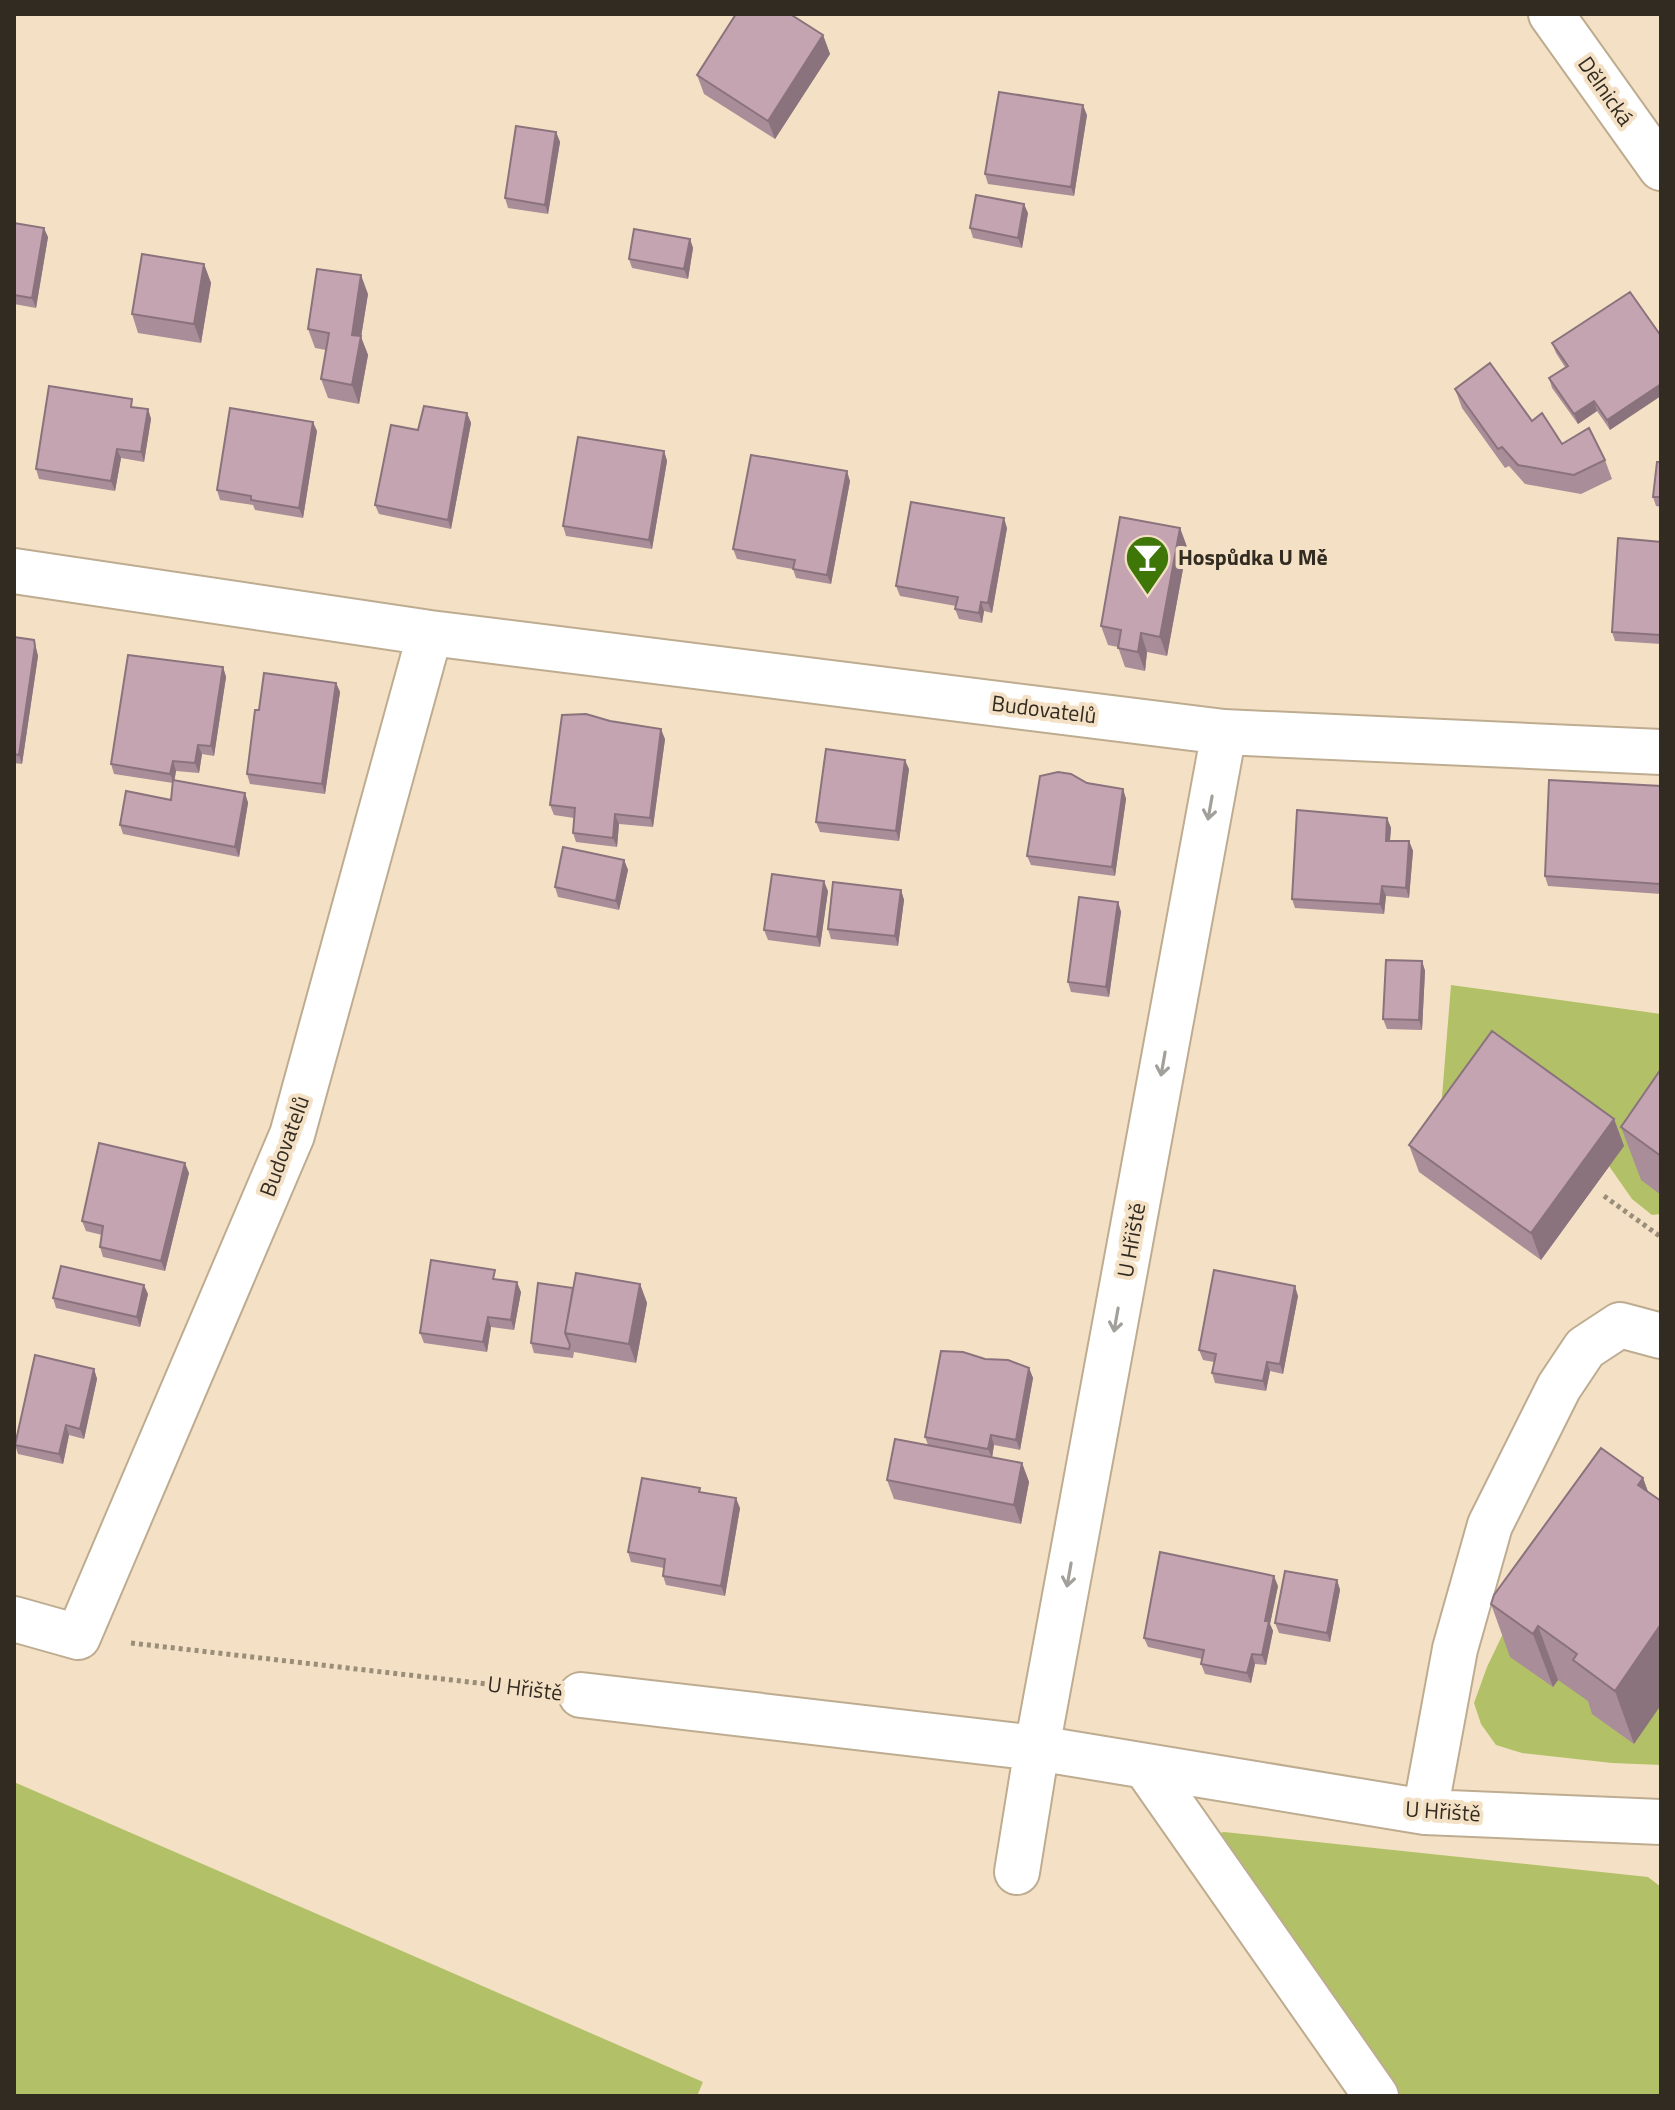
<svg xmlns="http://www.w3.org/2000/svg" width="1675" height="2110" viewBox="0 0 1675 2110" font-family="'Titillium Web',sans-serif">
<rect width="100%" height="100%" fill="#f4e1c5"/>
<path fill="#b2c167" d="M1451,985L1661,1014V1214L1652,1215L1632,1199L1609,1166L1623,1146L1441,1109Z
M1592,1469L1661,1506V1765L1612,1763L1522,1753L1496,1745L1481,1724L1474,1703L1487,1667L1574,1485Z
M14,1782L703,2082L697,2096H14Z
M1224,1832L1648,1877L1661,1887V2096H1395L1210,1836Z"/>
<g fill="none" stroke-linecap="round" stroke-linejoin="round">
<defs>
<path id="minor" d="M1551,14L1661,168
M14,571L430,633L1224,732L1661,752
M14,1619L78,1637L292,1135L430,633
M581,1695L1037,1748L1425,1812L1661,1822
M1145,1766L1376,2096
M1425,1812L1455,1649L1490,1525L1559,1387L1585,1348L1620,1325L1661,1336
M1017,1872L1037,1748L1224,732"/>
</defs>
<use href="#minor" stroke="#beac91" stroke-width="48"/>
<path stroke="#9a8d79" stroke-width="5" stroke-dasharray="4 4" stroke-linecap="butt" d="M1604,1196L1661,1237
M131,1643L530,1689"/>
<use href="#minor" stroke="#fff" stroke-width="44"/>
</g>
<path fill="#a98d98" d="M823,35L830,54L775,139L704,94L697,75Z
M1087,115L1074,196L988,184L985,174Z
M556,132L560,142L548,214L508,208L505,198Z
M1028,213L1022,248L973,238L970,228Z
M14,223L48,237L36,308L14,304Z
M690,239L693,248L688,279L632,268L629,259Z
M204,264L211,283L201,343L138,333L132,314Z
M1630,292L1610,430L1597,411L1578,424L1552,388L1549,378L1565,367L1556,353L1552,343Z
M368,294L361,337L368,355L359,404L328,398L321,379L326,350L315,348L308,329Z
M1455,389L1532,421L1562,444L1605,460L1612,479L1581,494L1525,484L1509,466L1505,468L1462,408Z
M135,407L148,409L151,419L144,462L121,458L115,491L39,479L36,469Z
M467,413L471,423L451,529L379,514L375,505L418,430Z
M317,431L303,518L255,510L253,505L220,500L217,490Z
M664,451L667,461L652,549L566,536L563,526Z
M1661,462V507L1656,506L1653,497Z
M850,481L831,584L796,578L793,569L737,559L733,549Z
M1007,528L992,613L984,611L982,623L959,619L955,609L956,606L900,596L896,586Z
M1180,528L1187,547L1167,656L1147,652L1145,671L1125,667L1118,647L1108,645L1101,626Z
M1661,542V644L1615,641L1612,632Z
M14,637L34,640L38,656L22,764L14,763Z
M223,667L226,677L214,756L202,754L199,773L176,771L174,781L245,793L248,803L239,857L123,834L120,825L171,800L173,783L114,774L111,764Z
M336,683L340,692L325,794L250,784L247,774L259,710Z
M665,739L653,827L619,824L617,847L576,842L573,833L574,818L554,815L550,805Z
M909,769L899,841L820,832L816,822Z
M1087,783L1123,789L1126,799L1115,876L1031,865L1027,856Z
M1661,786V894L1548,886L1545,876Z
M1387,818L1391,828L1390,841H1409L1413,851L1409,898L1386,896L1384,914L1295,908L1292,899Z
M624,860L628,870L619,910L558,897L555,887Z
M901,890L904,900L898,946L831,939L828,929Z
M828,891L820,947L768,940L764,930Z
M1118,902L1121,912L1109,997L1071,992L1068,982Z
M1422,961L1425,971L1422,1030L1387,1029L1383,1019Z
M1661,1069V1195L1641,1180L1621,1127Z
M1614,1119L1624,1146L1541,1260L1419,1172L1409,1145Z
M189,1173L165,1271L103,1257L100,1247L102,1235L86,1231L82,1221Z
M498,1280L521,1292L514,1330L491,1327L487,1352L424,1343L420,1333Z
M640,1284L647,1303L636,1363L574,1352L573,1358L534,1353L531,1343L573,1288Z
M148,1294L140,1327L56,1308L53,1298Z
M1298,1296L1283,1374L1270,1371L1266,1391L1215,1383L1212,1373L1214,1362L1203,1360L1199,1350Z
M985,1359L1029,1368L1033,1378L1020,1450L994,1445L992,1457L1022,1463L1029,1482L1021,1524L894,1499L887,1480L928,1445L925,1437Z
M94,1369L97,1379L84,1439L69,1435L63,1464L18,1454L15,1445Z
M1643,1478L1648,1492L1634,1744L1592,1714L1588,1701L1558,1680L1553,1687L1510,1657L1491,1604Z
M701,1492L740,1508L725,1596L666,1585L663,1576L664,1568L631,1562L628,1552Z
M1337,1580L1340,1590L1330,1642L1279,1633L1275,1623Z
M1278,1586L1270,1624L1273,1631L1266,1665L1255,1664L1251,1683L1205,1674L1201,1664L1202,1659L1148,1647L1144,1638Z"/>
<path fill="#8a737c" d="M823,35L830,54L775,139L768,121Z
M1083,105L1087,115L1074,196L1071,187Z
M556,132L560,142L548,214L545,205Z
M1024,204L1028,213L1022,248L1018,238Z
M44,228L48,237L36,308L32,298Z
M690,239L693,248L688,279L684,269Z
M204,264L211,283L201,343L194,324Z
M361,275L368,294L361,337L368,355L359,404L352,385V335Z
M1661,384V396L1610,430L1607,420Z
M1594,401L1597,411L1578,424L1574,414Z
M148,409L151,419L144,462L141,452Z
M467,413L471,423L451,529L448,520Z
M313,422L317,431L303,518L299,508Z
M117,449L121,458L115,491L111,481Z
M664,451L667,461L652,549L649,540Z
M847,471L850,481L831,584L827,575Z
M1004,518L1007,528L992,613L988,603Z
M1180,528L1187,547L1167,656L1160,637Z
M981,602L984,611L982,623L979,613Z
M1141,633L1147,652L1145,671L1138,652Z
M34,640L38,656L22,764L19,755Z
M223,667L226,677L214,756L211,746Z
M336,683L340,692L325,794L322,784Z
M661,729L665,739L653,827L650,818Z
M198,745L202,754L199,773L195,763Z
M905,760L909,769L899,841L896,831Z
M173,761L176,771L174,783L170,774Z
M1123,789L1126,799L1115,876L1112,867Z
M245,793L248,803L239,857L235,847Z
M615,814L619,824L617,847L613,838Z
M1387,818L1391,828L1389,850L1386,841Z
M1409,841L1413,851L1409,898L1406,888Z
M624,860L628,870L619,910L616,901Z
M824,881L828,891L820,947L817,937Z
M1382,886L1386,896L1384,914L1380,904Z
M901,890L904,900L898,946L895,936Z
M1118,902L1121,912L1109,997L1106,987Z
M1422,961L1425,971L1422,1030L1419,1020Z
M1614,1119L1624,1146L1541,1260L1531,1233Z
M185,1163L189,1173L165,1271L161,1261Z
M517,1282L521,1292L514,1330L511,1320Z
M640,1284L647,1303L636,1363L629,1344Z
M144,1285L148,1294L140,1327L137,1317Z
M1295,1286L1298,1296L1283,1374L1280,1364Z
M488,1317L491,1327L487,1352L483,1342Z
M1267,1362L1270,1371L1266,1391L1263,1381Z
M1029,1368L1033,1378L1020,1450L1016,1440Z
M94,1369L97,1379L84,1439L80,1429Z
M66,1425L69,1435L63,1464L59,1454Z
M991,1435L994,1445L992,1458L988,1449Z
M1022,1463L1029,1482L1021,1524L1014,1505Z
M1643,1478L1661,1527L1638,1485Z
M736,1498L740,1508L725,1596L721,1586Z
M1274,1576L1278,1586L1270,1624L1273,1631L1266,1665L1262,1655L1265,1621Z
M1337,1580L1340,1590L1330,1642L1327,1633Z
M1661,1624V1705L1634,1744L1615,1691Z
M1538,1626L1558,1680L1553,1687L1533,1634Z
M1252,1654L1255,1664L1251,1683L1247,1673Z"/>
<path fill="#c5a4b1" stroke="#8a737c" stroke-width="2" d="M736,14H790L823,35L768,121L697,75Z
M999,92L1083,105L1071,187L985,174Z
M516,126L556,132L545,205L505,198Z
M976,195L1024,204L1018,238L970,228Z
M14,223L44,228L32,298L14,295Z
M634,229L690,239L684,269L629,259Z
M142,254L204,264L194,324L132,314Z
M317,269L361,275L352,335L361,336L352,385L321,379L329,333L308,329Z
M1630,292L1661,336V384L1607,420L1594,401L1574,414L1549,378L1568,366L1552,343Z
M1490,363L1532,421L1542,413L1562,444L1589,428L1605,460L1574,475L1518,465L1502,447L1498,449L1455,389Z
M49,386L132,399L131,407L148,409L141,452L117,449L111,481L36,469Z
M424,406L467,413L448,520L375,505L391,425L418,430Z
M230,408L313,422L299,508L251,500V496L217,490Z
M578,437L664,451L649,540L563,526Z
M751,455L847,471L827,575L793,569L795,560L733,549Z
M1657,462H1661V497H1653Z
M911,502L1004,518L988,603L981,602L979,613L955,609L958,597L896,586Z
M1120,517L1180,528L1160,637L1141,633L1138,652L1118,648L1121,630L1101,626Z
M1618,538L1661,542V635L1612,632Z
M14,637L34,640L35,646L19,755L14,754Z
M128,655L223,667L211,746L198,745L195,763L173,761L170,774L111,764Z
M264,673L336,683L322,784L247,774L255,710H259Z
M586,714L610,721L661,729L650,818L615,814L613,838L573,833L575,808L550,805L562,715Z
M826,749L905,760L896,831L816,822Z
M1058,772L1071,774L1087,783L1123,789L1112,867L1027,856L1040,776Z
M173,780L245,793L235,847L120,825L126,791L171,800Z
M1549,780L1661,786V869L1660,884L1545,876Z
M1297,810L1387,818L1386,841H1409L1406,888L1382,886L1380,904L1292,899Z
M563,847L624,860L616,901L555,887Z
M772,874L824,881L817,937L764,930Z
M833,882L901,890L895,936L828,929Z
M1079,897L1118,902L1106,987L1068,982Z
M1386,960L1422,961L1419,1020L1383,1019Z
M1492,1031L1614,1119L1531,1233L1409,1145Z
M1661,1069V1156L1621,1127Z
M99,1143L185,1163L161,1261L100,1247L103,1226L82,1221Z
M431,1260L495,1270L493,1279L517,1282L511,1320L488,1317L483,1342L420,1333Z
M61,1266L144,1285L137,1317L53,1298Z
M1214,1270L1295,1286L1280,1364L1267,1362L1263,1381L1212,1373L1216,1354L1199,1350Z
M576,1273L640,1284L629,1344L565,1333Z
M538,1283L573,1288L565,1333L570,1345L569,1349L531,1343Z
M941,1351L963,1352L985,1359L1008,1360L1029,1368L1016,1440L991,1435L988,1449L925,1437Z
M35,1355L94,1369L80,1429L66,1425L59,1454L15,1445Z
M895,1439L1022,1463L1014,1505L887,1480Z
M1601,1448L1643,1478L1638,1485L1661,1501V1624L1615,1691L1573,1660L1577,1654L1538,1626L1533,1634L1491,1604L1494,1595Z
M642,1478L700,1488L699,1492L736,1498L721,1586L663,1576L665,1559L628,1552Z
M1160,1552L1274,1576L1265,1621H1269L1262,1655L1252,1654L1247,1673L1201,1664L1204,1650L1144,1638Z
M1285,1571L1337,1580L1327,1633L1275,1623Z"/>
<defs><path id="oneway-shaft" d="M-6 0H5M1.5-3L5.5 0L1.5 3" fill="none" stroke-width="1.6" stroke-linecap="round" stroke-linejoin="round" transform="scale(2)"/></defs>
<g stroke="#a3a09b">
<use href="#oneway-shaft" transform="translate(1210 808) rotate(100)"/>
<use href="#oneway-shaft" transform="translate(1163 1064) rotate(100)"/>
<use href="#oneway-shaft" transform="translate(1116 1320) rotate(100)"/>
<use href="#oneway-shaft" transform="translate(1069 1575) rotate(100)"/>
</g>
<defs>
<symbol id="bar-pin" viewBox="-11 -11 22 30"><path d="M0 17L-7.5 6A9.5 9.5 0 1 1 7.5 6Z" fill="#3e7607" stroke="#f4e1c5"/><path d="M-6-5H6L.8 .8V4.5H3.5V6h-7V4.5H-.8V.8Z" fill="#fff"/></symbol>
</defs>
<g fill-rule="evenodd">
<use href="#bar-pin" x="1122" y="532" width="51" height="69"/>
</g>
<g text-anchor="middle" stroke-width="8" stroke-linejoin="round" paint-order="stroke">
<g font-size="22" fill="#322b21" stroke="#f4e1c5">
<text transform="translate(1606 91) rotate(55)" y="8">Dělnická</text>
<text transform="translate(1044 709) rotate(7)" y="8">Budovatelů</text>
<text transform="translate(284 1146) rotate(-70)" y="8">Budovatelů</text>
<text transform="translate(1131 1240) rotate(-80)" y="8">U Hřiště</text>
<text transform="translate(525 1688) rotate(7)" y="8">U Hřiště</text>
<text transform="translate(1443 1811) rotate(4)" y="8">U Hřiště</text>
</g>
<g font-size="22" font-weight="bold" fill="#322b21" stroke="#f4e1c5" text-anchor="start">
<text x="1178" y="565">Hospůdka U Mě</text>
</g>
</g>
<rect width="1675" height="2110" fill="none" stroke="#322b21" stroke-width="32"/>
</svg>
